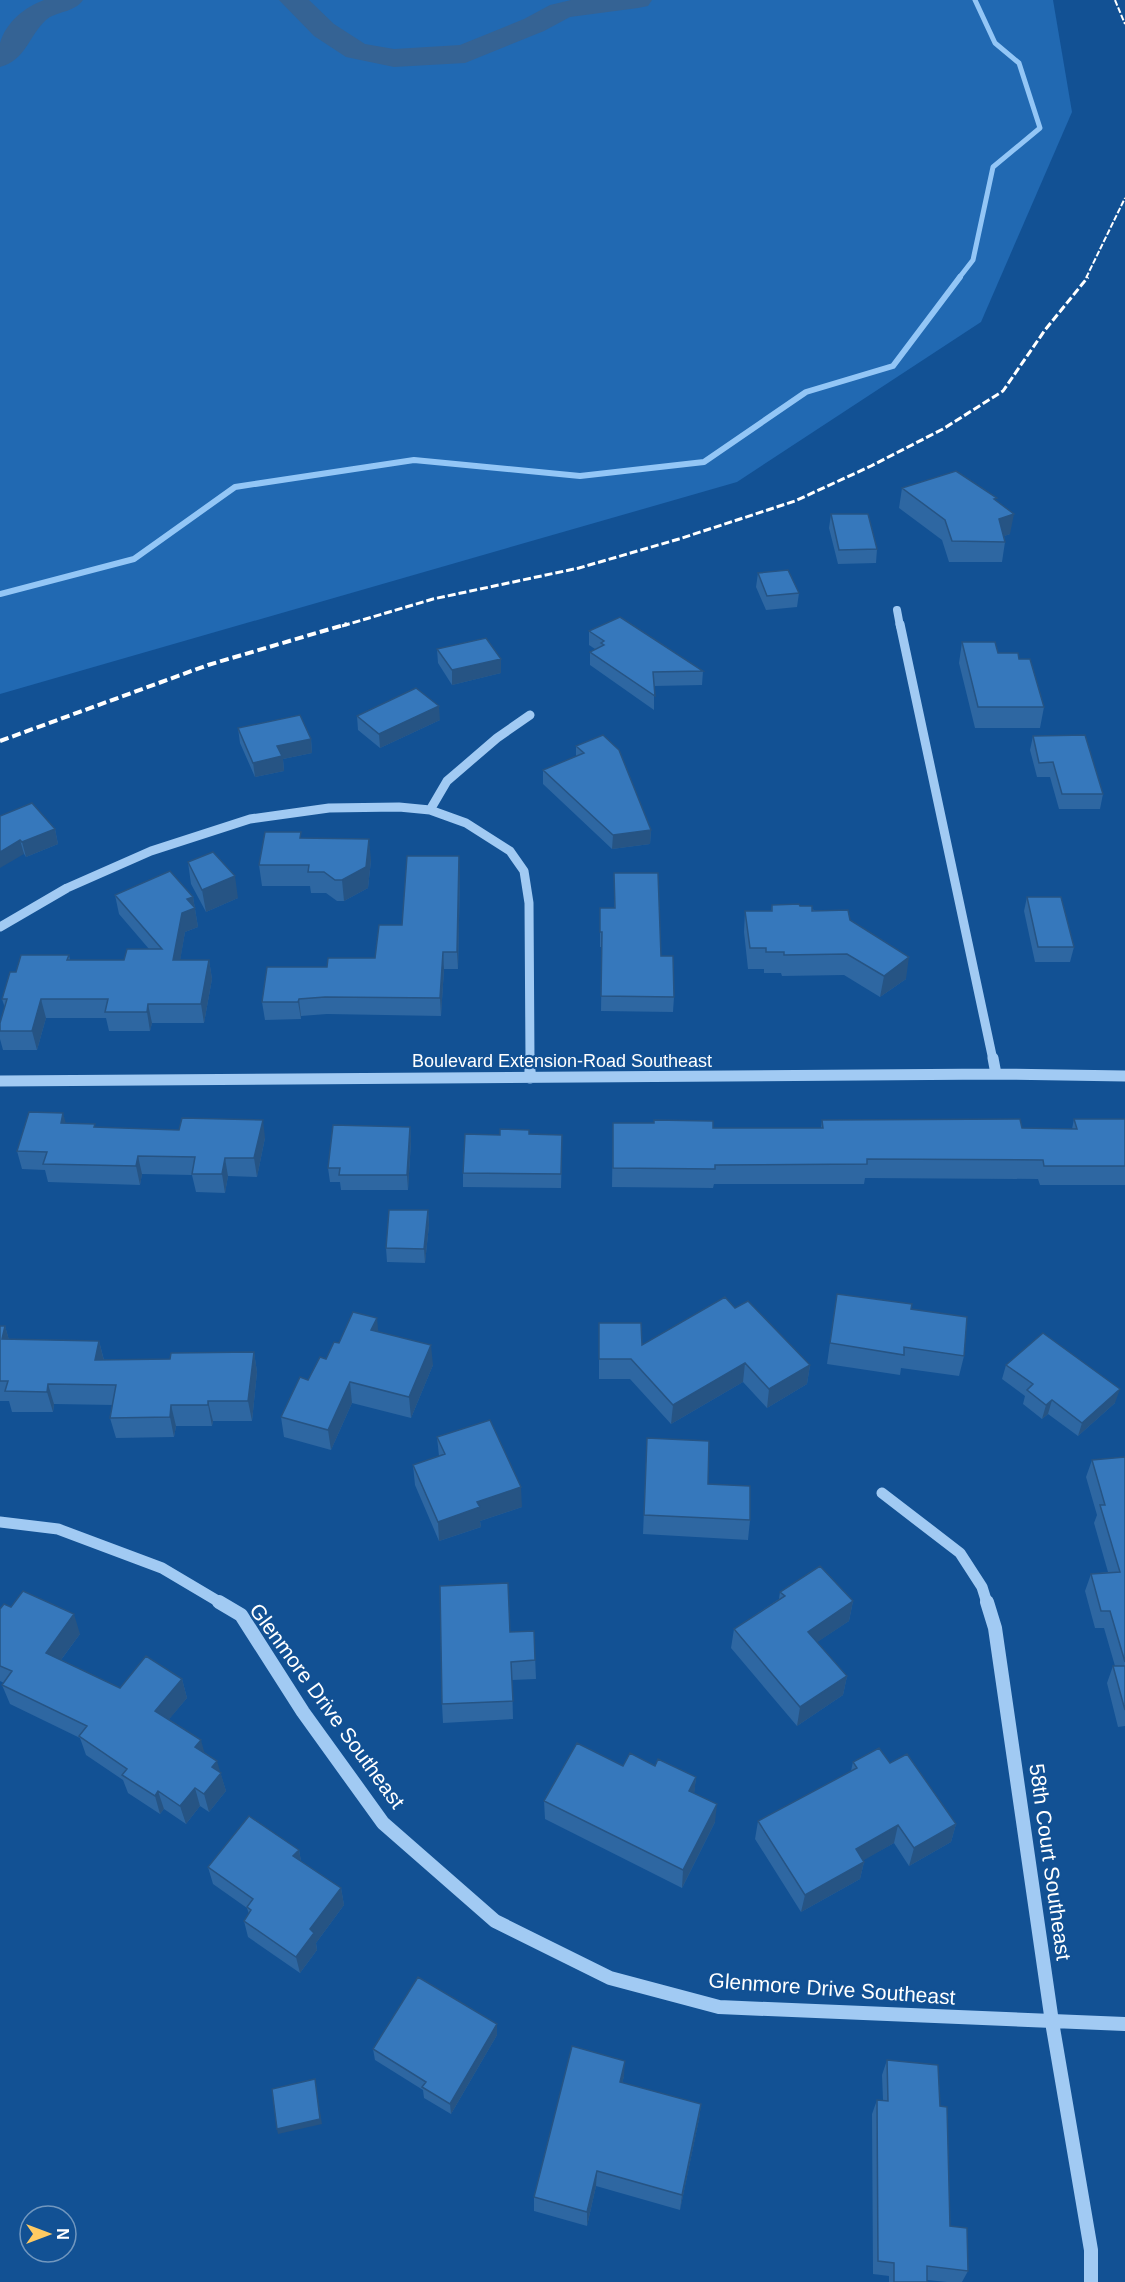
<svg xmlns="http://www.w3.org/2000/svg" width="1125" height="2282" viewBox="0 0 1125 2282" font-family="Arial,sans-serif">
<rect width="100%" height="100%" fill="#125194"/>
<path fill="#2169b2" d="M0,0H1053L1072,112L981,322L737,482L0,694Z"/>
<g fill="none" stroke-linecap="round" stroke-linejoin="round">
<path stroke="#93c6f6" stroke-width="5" d="M959,278L973,260L993,167L1040,128L1019,63L995,43L975,0"/>
<path stroke="#93c6f6" stroke-width="6" d="M0,594L134,559L235,487L414,460L580,476L704,462L806,392L893,366L960,277"/>
<path fill="#356394" fill-rule="evenodd" d="M44,0H83C74,13 56,11 46,20C28,37 26,60 0,67C0,60 0,50 0,43C6,22 25,7 44,0Z
M279,0H309L334,24L365,44L394,49L460,45L524,19L550,5L571,0H652L648,6L638,8L570,17L544,31L465,63L394,67L346,57L314,36Z"/>
<path stroke="#a1caf3" stroke-width="8" d="M897,610L900,626"/>
<path stroke="#a1caf3" stroke-width="9" d="M900,624L993,1060
M430,810L447,781L497,738L530,715
M0,927L67,888L151,851L250,819L329,808L399,807L430,810L466,823L510,851L524,871L529,903L530,1060"/>
<path stroke="#a1caf3" stroke-width="11" d="M530,1058V1078
M993,1058L996,1074
M0,1081L996,1074L1125,1076
M882,1493L960,1553L982,1587L987,1603
M0,1522L58,1529L162,1568L221,1603"/>
<path stroke="#a1caf3" stroke-width="14" d="M219,1602L241,1615L303,1712L383,1823L495,1921L610,1978L719,2007L1125,2024
M987,1602L995,1628L1052,2022L1091,2250V2282"/>
<path stroke="#fff" stroke-width="2" stroke-dasharray="6 2" stroke-linecap="butt" d="M1115,0L1125,24
M1086,278L1125,198"/>
<path stroke="#fff" stroke-width="3" stroke-dasharray="8 3" stroke-linecap="butt" d="M342,626L433,599L579,568L679,539L795,501L871,466L943,429L1003,391L1045,330L1088,277"/>
<path stroke="#fff" stroke-width="4" stroke-dasharray="9 4" stroke-linecap="butt" d="M0,741L208,665L347,624"/>
</g>
<path fill="#2e67a2" d="M902,488L1010,534L1004,536L1005,542L1002,562H949L942,540L899,508Z
M831,514L877,549L876,563L838,564L829,528Z
M758,573L799,593L797,607L766,610L756,587Z
M589,631L703,671L702,685L654,686V710L590,665V652L595,649L589,645Z
M962,642L998,653L1044,707L1040,728H975L959,663Z
M437,649L501,659V673L452,685L438,663Z
M357,716L440,720L380,748L358,730Z
M238,728L311,739L312,753L283,759L284,771L255,777L240,743Z
M603,735L651,830L650,844L612,849L543,784V770L576,757V746Z
M1033,736L1103,794L1100,809H1059L1050,777H1037L1030,750Z
M0,816L55,829L58,844L26,857Z
M302,838L371,860L368,888L344,901H337L326,893H311L310,886H262L259,865Z
M188,862L238,898L206,912L191,884Z
M460,873L458,969H444L441,1016L327,1014L301,1016V1019L265,1020L262,1002L327,967L375,958L402,925Z
M614,873L661,956L674,997L673,1012L601,1011L602,947H600V908H614Z
M115,895L193,897L198,927L185,932L180,960H209L212,979L204,1023H152L150,1031H109L106,1018H46L37,1050H3L0,1039V1023L5,1008L2,999L16,972L69,955L70,960H124L149,949L119,914Z
M1027,897L1074,947L1070,962H1035L1024,911Z
M772,905L800,906L850,920L906,979L880,997L844,975L782,976L781,973H764V969H748L744,932L745,911H771Z
M1074,1119H1125V1185H1040L1038,1179L865,1178L864,1184H714L713,1188L612,1187L613,1123L713,1128H821L822,1120L1022,1128L1072,1129Z
M66,1123L96,1127L265,1138L257,1177L228,1176L225,1193L196,1192L192,1175L142,1174L140,1185L48,1182L45,1170L22,1169L17,1151Z
M410,1127L411,1141L408,1190H341L340,1182H330L328,1168Z
M529,1134L562,1149L561,1188L463,1187V1173L500,1135Z
M428,1210L429,1225L425,1263L387,1262L386,1248Z
M837,1294L911,1309L964,1356L959,1376L901,1368L900,1375L827,1364Z
M735,1308L810,1365L807,1384L767,1408L743,1382L671,1424L630,1379H599V1323L642,1345Z
M0,1326H5L9,1340L99,1341L104,1360L170,1359L254,1352L257,1372L252,1421H213L212,1426H176L174,1437L116,1438L110,1418L113,1405L54,1404L53,1412H12L9,1401H0Z
M378,1332L433,1365L411,1418L352,1403L331,1450L284,1437L281,1417L308,1380L339,1343Z
M1006,1365L1115,1403L1078,1436L1048,1414L1042,1419L1023,1404L1025,1396L1002,1379Z
M437,1437L522,1507L480,1521L481,1527L439,1541L415,1485L413,1465L439,1456Z
M647,1438L708,1484L750,1520L748,1540L643,1534Z
M1125,1457V1726L1118,1727L1107,1683L1113,1666H1115L1104,1628H1095L1085,1591L1091,1574L1108,1572L1094,1523L1097,1515L1086,1477L1092,1460Z
M780,1592L853,1601L849,1621L817,1642L847,1676L843,1695L797,1726L731,1648L734,1629L779,1599Z
M11,1607L80,1634L61,1660L120,1688L182,1679L187,1698L169,1719L204,1753L220,1772L226,1791L209,1812L200,1806L186,1824L164,1809L160,1814L128,1793L123,1780L86,1755L80,1738L10,1704L2,1685L4,1683L0,1681V1609Z
M534,1631L536,1679L512,1680L513,1719L443,1723L442,1704L510,1632Z
M853,1762L890,1763L956,1824L951,1842L909,1866L894,1843L863,1860L864,1862L860,1879L801,1912L755,1839L758,1821L851,1771Z
M623,1766H655L696,1777L694,1793L715,1822L682,1888L545,1819L544,1801Z
M299,1850L301,1861L341,1888L344,1905L316,1943L317,1950L300,1973L248,1937L244,1921L249,1914L247,1908L213,1884L208,1867Z
M497,2035L451,2114L424,2098L423,2090L375,2060L373,2049Z
M887,2060L940,2106L950,2226L968,2271L962,2282H947L927,2280V2282H889V2276L873,2274L872,2114L877,2100H883L882,2075Z
M624,2076L622,2083L701,2104L699,2119L680,2210L596,2186L587,2226L534,2211V2197Z"/>
<path fill="#265484" d="M1014,514L1010,534L996,539L999,519Z
M501,659V673L452,685V670Z
M439,706L440,720L380,748L379,734Z
M311,739L312,753L283,759L284,771L255,777L253,763L277,746Z
M55,829L58,844L26,857L22,842Z
M651,830L650,844L612,849L613,835Z
M369,839L371,860L368,888L344,901L342,880Z
M20,840L24,854L0,868V852Z
M459,856L460,873L458,969L457,952Z
M235,876L238,898L206,912L202,890Z
M193,897L198,927L185,932L177,979L173,960L182,913L187,899Z
M443,952L444,969L441,1016L440,998Z
M909,957L906,979L880,997L884,976Z
M209,960L212,979L204,1023L201,1004Z
M41,999L46,1018L37,1050L32,1031Z
M299,999L301,1016V1019L298,1002Z
M148,1004L152,1023L150,1031L147,1012Z
M63,1113L68,1131L61,1123Z
M263,1120L265,1138L257,1177L254,1158Z
M410,1127L411,1141L408,1190L407,1175Z
M138,1156L142,1174L140,1185L136,1166Z
M225,1158L228,1176L225,1193L222,1174Z
M428,1210L429,1225L425,1263L424,1249Z
M377,1318L379,1339L371,1330Z
M5,1326L11,1347L2,1339Z
M99,1341L104,1361L95,1360Z
M431,1345L433,1365L411,1418L409,1397Z
M254,1352L257,1372L252,1421L248,1401Z
M745,1363L743,1382L671,1424L673,1405Z
M810,1365L807,1384L767,1408L769,1389Z
M350,1382L352,1403L331,1450L328,1430Z
M48,1384L54,1404L53,1412L47,1392Z
M1120,1389L1115,1403L1078,1436L1082,1423Z
M1052,1400L1048,1414L1042,1419L1046,1405Z
M208,1401L213,1421L212,1426L208,1405Z
M171,1405L176,1426L174,1437L170,1417Z
M521,1487L522,1507L480,1521L481,1527L439,1541L438,1522L477,1502Z
M853,1601L849,1621L804,1651L808,1632Z
M74,1614L80,1634L52,1672L46,1653Z
M847,1676L843,1695L797,1726L800,1707Z
M182,1679L187,1698L161,1729L155,1711Z
M201,1740L206,1758L195,1747Z
M217,1761L226,1791L209,1812L204,1794L212,1767Z
M696,1777L694,1796L689,1791Z
M195,1788L200,1806L186,1824L180,1806Z
M158,1791L164,1809L160,1814L155,1796Z
M717,1804L715,1822L682,1888L683,1870Z
M956,1824L951,1842L909,1866L914,1848Z
M898,1825L894,1843L852,1867L856,1849Z
M299,1850L302,1867L293,1856Z
M864,1862L860,1879L801,1912L805,1895Z
M341,1888L344,1905L316,1943L317,1950L300,1973L296,1957L310,1929Z
M497,2024V2035L451,2114L450,2104Z
M625,2061L624,2076L619,2097L620,2082Z
M315,2079L322,2124L278,2134L277,2129Z
M701,2104L699,2119L680,2210L682,2195Z
M597,2171L596,2186L587,2226V2212Z"/>
<path fill="#3678bc" stroke="#265484" stroke-width="1.5" d="M956,471L997,498L994,499L1014,514L999,519L1005,542L952,541L945,520L902,488Z
M831,514H868L877,549L839,550Z
M788,570L799,593L767,596L758,573Z
M620,617L703,671L653,672L655,696L590,652L604,645L601,643L604,641L589,631Z
M486,638L501,659L452,670L437,649Z
M962,642H995L998,653H1018L1019,659H1030L1044,707H978Z
M416,688L439,706L379,734L357,716Z
M300,715L311,739L277,746L282,756L253,763L238,728Z
M603,735L619,750L651,830L613,835L543,770L584,753L576,746Z
M1085,735L1103,794H1062L1053,762L1039,763L1033,736Z
M32,803L55,829L22,842L20,840L0,852V816Z
M265,832H301L300,838L369,839L366,867L342,880H335L324,872H308L309,865H259Z
M213,852L235,876L202,890L188,862Z
M407,856H459L457,952H443L440,998L325,997L299,999L298,1002H262L267,967H327L328,958H375L379,925H402Z
M170,871L193,897L187,899L195,908L182,913L173,960H209L201,1004H148L147,1012H105L108,999H41L32,1031H0V1023L7,999H2L10,972H16L21,955H69L67,960H124L127,949H162L115,895Z
M614,873H658L661,956H673L674,997L601,996L602,932H600V908H615Z
M1027,897H1061L1074,947H1038Z
M799,904L800,906H812V911L848,910L850,920L909,957L884,976L847,954L784,955V952H766V948H750L745,911H772V905Z
M29,1112L63,1113L61,1123L95,1124L94,1127L179,1130L182,1118L263,1120L254,1158H225L222,1174H192L195,1157L138,1156L136,1166L43,1164L47,1152L17,1151Z
M1020,1119L1022,1128L1077,1129L1074,1119H1125V1166H1044L1043,1160L867,1159V1164L715,1165V1169L613,1168V1123H654V1120L713,1121V1128H823L822,1120Z
M333,1125L410,1127L407,1175H339L340,1168H328Z
M500,1129L529,1130V1134L562,1135L561,1174L463,1173L465,1134L500,1135Z
M389,1210H428L424,1249L386,1248Z
M837,1294L912,1304L911,1309L967,1317L964,1356L904,1347V1355L830,1343Z
M725,1297L735,1308L748,1301L810,1365L769,1389L745,1363L673,1405L631,1359H599V1323H641L642,1345Z
M353,1312L377,1318L371,1330L431,1345L409,1397L350,1382L328,1430L281,1417L300,1377L308,1380L320,1357L326,1359L334,1342L339,1343Z
M0,1326H5L2,1339L99,1341L95,1360L170,1359L171,1353L254,1352L248,1401H208V1405H171L170,1417L110,1418L116,1385L48,1384L47,1392L5,1391L8,1381H0Z
M1043,1333L1120,1389L1082,1423L1052,1400L1046,1405L1027,1390L1033,1384L1006,1365Z
M490,1420L521,1487L477,1502L480,1507L438,1522L413,1465L445,1454L437,1437Z
M647,1438L709,1441L708,1484L750,1486V1520L644,1515Z
M1125,1457V1662L1110,1611H1101L1091,1574L1120,1572L1100,1505H1105L1092,1460Z
M820,1566L853,1601L808,1632L847,1676L800,1707L734,1629L785,1596L780,1592Z
M508,1583L510,1632L534,1631L535,1660L511,1662L513,1701L442,1704L440,1586Z
M23,1591L74,1614L46,1653L120,1688L146,1656L182,1679L155,1711L201,1740L195,1747L217,1761L212,1767L221,1773L204,1794L195,1788L180,1806L158,1791L155,1796L122,1775L127,1769L79,1736L87,1726L2,1685L12,1671L0,1666V1609L4,1604L11,1607Z
M1113,1666H1125V1710Z
M577,1743L623,1766L630,1753L655,1766L658,1759L696,1777L689,1791L717,1804L683,1870L544,1801Z
M879,1748L890,1763L907,1754L956,1824L914,1848L898,1825L856,1849L864,1862L805,1895L758,1821L857,1768L853,1762Z
M249,1816L299,1850L293,1856L341,1888L310,1929L314,1933L296,1957L244,1921L251,1910L247,1907L253,1899L208,1867Z
M418,1977L497,2024L450,2104L422,2087L426,2082L373,2049Z
M572,2046L625,2061L620,2082L701,2104L682,2195L597,2171L587,2212L534,2197Z
M887,2060L938,2065L940,2106L947,2107L950,2226L967,2228L968,2271L927,2266V2282H894V2263L878,2261L877,2100L888,2101Z
M315,2079L320,2119L277,2129L272,2089Z"/>
<g text-anchor="middle" stroke-width="4.5" stroke-linejoin="round" paint-order="stroke">
<g font-size="18" fill="#fff" stroke="#125194">
<text x="562" y="1067">Boulevard Extension-Road Southeast</text>
</g>
<g font-size="21" fill="#fff" stroke="#125194">
<text transform="translate(327 1706) rotate(54)" y="7">Glenmore Drive Southeast</text>
<text transform="translate(1050 1862) rotate(82)" y="7">58th Court Southeast</text>
<text transform="translate(832 1989) rotate(4)" y="7">Glenmore Drive Southeast</text>
</g>
</g>
<g transform="translate(48 2234) rotate(90)"><circle r="28" fill="#125194" stroke="#7197bf" stroke-width="1.5"/>
<path d="M0-4.5L10 22L0 15L-10 22Z" fill="#ffca62"/>
<text y="-9" font-size="16" font-weight="bold" text-anchor="middle" fill="#ffffff">N</text>
</g>
</svg>
